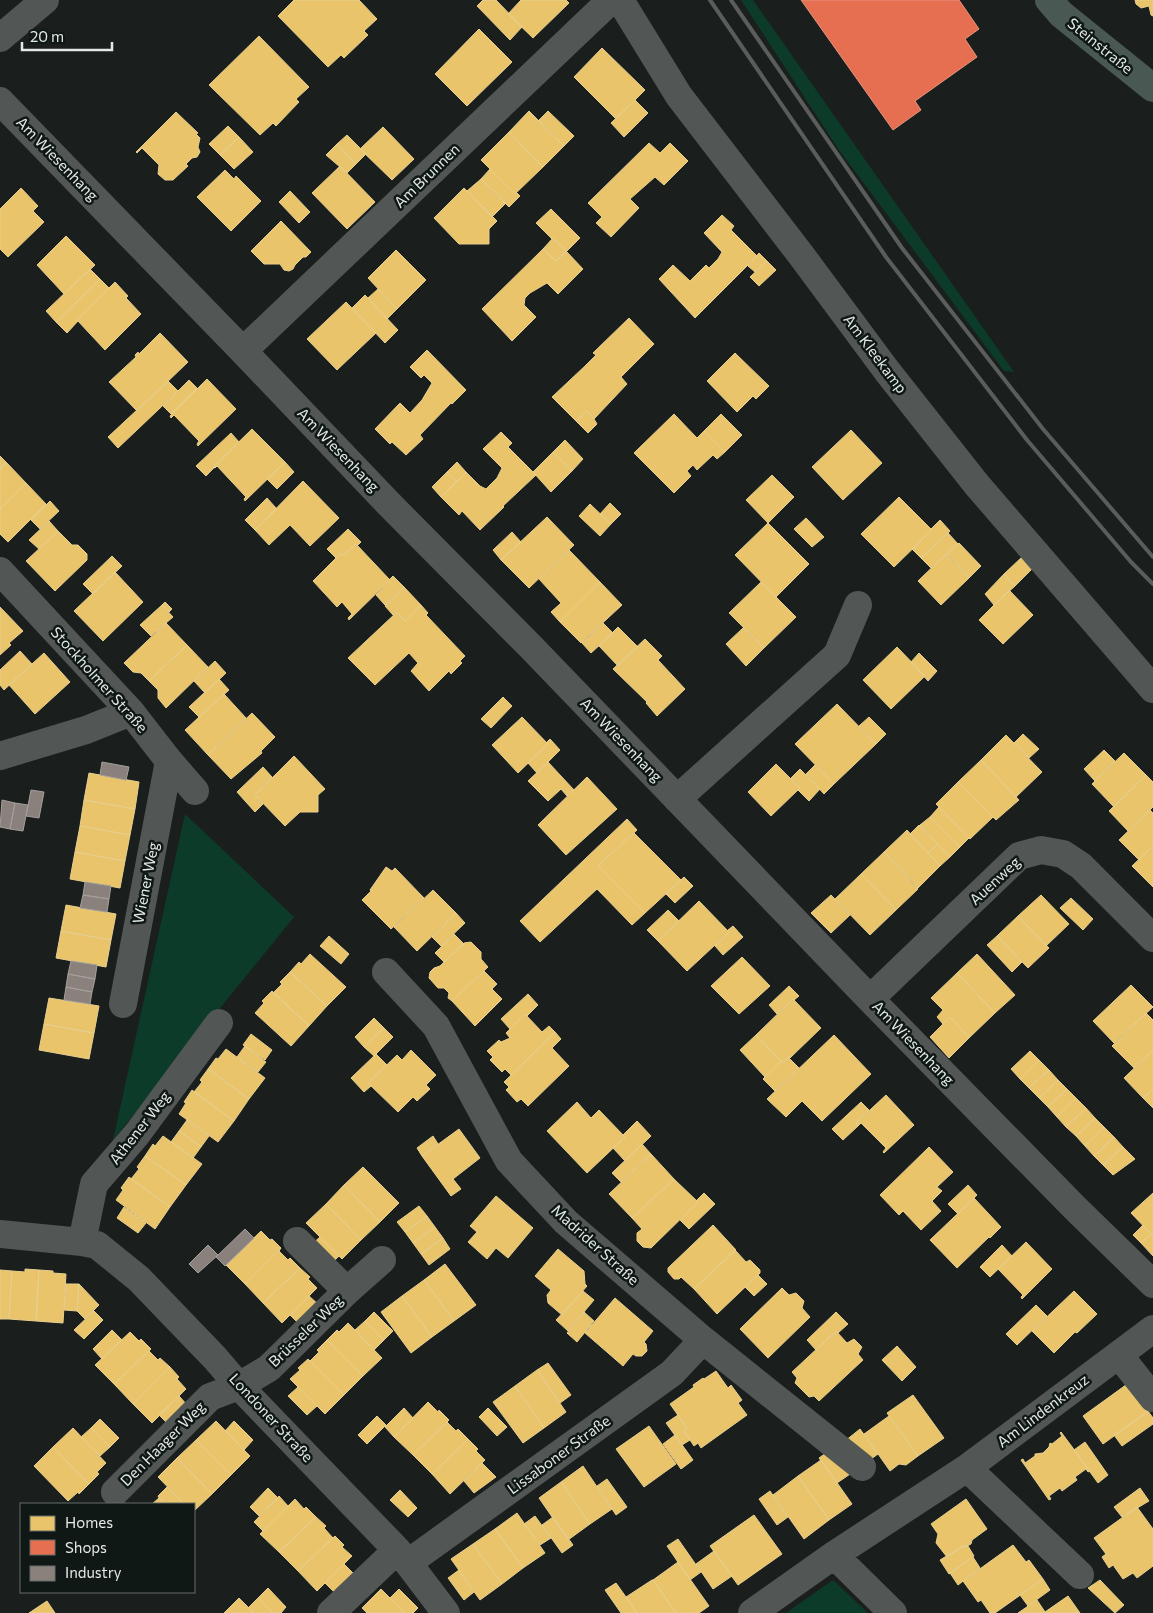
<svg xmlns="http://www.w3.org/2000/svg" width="1153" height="1613" viewBox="0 0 1153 1613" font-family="Commissioner,sans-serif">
<rect width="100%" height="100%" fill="#1a1f1d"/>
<path fill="#0d3b29" d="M741,0H753L1014,372L1004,371L839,150Z
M185,814L294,917L113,1140Z
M833,1580L868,1613H786Z"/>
<path fill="#e9c46a" stroke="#e7cf8f" d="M294,0H359L377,19L364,31L368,35L344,58L341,55L328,67L278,16Z
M483,0H496L522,27L510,40L477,6Z
M521,0H566L569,3L533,38L508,14Z
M1135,0H1153V16L1151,15L1149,6L1141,8L1136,4Z
M479,29L512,62L467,106L435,74Z
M259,36L309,87L296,99L299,102L276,126L273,123L260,135L209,85Z
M602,48L645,90L616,119L574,77Z
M635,100L648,113L624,137L611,123Z
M529,111L564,146L543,167L509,132Z
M548,111L574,136L564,146L539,120Z
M176,112L198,133L196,134L200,138L198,147L200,152L197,157L192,158L186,164L188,166L173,180H165L158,174L159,165L142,148L137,153L136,152Z
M228,126L239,137L220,155L209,144Z
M383,127L414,159L392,180L360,149Z
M509,132L543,167L515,194L481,160Z
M347,135L366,154L356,164L337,144Z
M239,137L253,152L234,169L220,155Z
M649,143L660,153L670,143L688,161L664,185L655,177L630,199L639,208L611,237L596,223L602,217L588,203Z
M337,144L356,164L347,173L326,155Z
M340,166L375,202L347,229L312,193Z
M490,169L515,194L517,193L520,196L509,207L481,179Z
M225,170L234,179L236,176L261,201L231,231L197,197Z
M481,179L505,204L492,217L467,191Z
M21,188L38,206L33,211L44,222L8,257L0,249V209Z
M464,188L497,221L489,229V244H459L434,218Z
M290,191L310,212L299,223L279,202Z
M551,209L580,238L567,251L553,238L552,239L536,223Z
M722,215L734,226L731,230L757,256L695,318L659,279L673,265L690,281L706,265L709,268L718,259L722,252L704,233Z
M281,221L311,252L306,257H303L295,265L293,269L289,271L284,270L280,264H264L251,251Z
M66,236L95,265L64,294L37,265Z
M553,238L567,251L556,261L543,249Z
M543,249L556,261L566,251L583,269L558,294L547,283L530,293L525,298L524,305L536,317L512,341L482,309Z
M396,250L426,280L397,309L368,278Z
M759,253L767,261L755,272L748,266Z
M767,261L776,270L759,286L750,277Z
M90,269L100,279L56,322L46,311Z
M100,279L109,288L77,320L78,321L67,333L56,322Z
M115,282L128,296L126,298L141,314L105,350L77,320Z
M378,289L397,309L387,319L368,298Z
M365,295L398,330L385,343L352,308Z
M346,302L376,333L337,370L307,339Z
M629,318L654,344L621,377L627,384L594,419L587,411L576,421L552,397L585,366L596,355L593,353Z
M160,333L188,362L137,411L109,382L136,357L135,355L138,352L139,354Z
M427,350L466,390L452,404L451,403L420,435L423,439L406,455L392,442L390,444L375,429L400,403L410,413L422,400L432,383L424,375L421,378L410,367Z
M735,353L769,386L756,399L753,396L737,412L707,381Z
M207,379L236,409L198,446L197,444L199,441L174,415L171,418L170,416Z
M189,380L197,388L171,414L163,406Z
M168,381L178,391L118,448L108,437Z
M587,411L594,419L597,424L588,433L576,421Z
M674,414L697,438L704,431L725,452L717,459L713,455L697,470L693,465L687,471L691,476L674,493L634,453Z
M721,414L742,435L725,452L704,431Z
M252,429L285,462L245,501L244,499L246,497L217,466L215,468L213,467Z
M851,430L882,463L843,500L812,467Z
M501,432L512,443L508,447L536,475L503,506L504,507L480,530L462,511L459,515L441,497L466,472L480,486L486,489L497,478L502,468L483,449Z
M231,433L239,442L206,476L196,466Z
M565,440L583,459L572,471L553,452Z
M553,452L572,471L551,492L533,472Z
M0,456L6,462L0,469Z
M6,462L26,483L0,509V469Z
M285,462L294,472L277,489L267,479Z
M457,462L466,472L457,482L447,472Z
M447,472L457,482L441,497L432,487Z
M772,475L794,497L768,523L746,500Z
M303,481L339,518L310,546L290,525L269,545L255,530Z
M26,483L46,504L8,542L0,534V509Z
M899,497L932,530L894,567L861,534Z
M267,498L276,508V510L255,530L245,520Z
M50,501L59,511L40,529L31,520Z
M610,503L621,514L611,524L600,514Z
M590,504L611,524L600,536L579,516Z
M547,517L574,545L529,588L501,560Z
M806,518L824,537L812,547L794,529Z
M940,520L950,531L921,558L912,549L932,530L931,529Z
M49,521L58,531L39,549L29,540Z
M768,523L809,564L776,597L735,555Z
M348,529L361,542L358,545L356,544L343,556L341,553L336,558L327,549Z
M58,531L72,545H78L87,554V560L55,591L26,561Z
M512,532L521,542L501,560L493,550Z
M948,533L958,544L931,568L921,558Z
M959,543L981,566L969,578L947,554Z
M356,544L390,580L349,620L348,618L352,614L342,602L337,607L313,581L341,553L343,556Z
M569,550L600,582L560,622L551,612L561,603L539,579Z
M946,554L969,578L941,605L918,581Z
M112,556L122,566L93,594L83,584Z
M1022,557L1033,568L1015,586L1004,574Z
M115,572L143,602L103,641L74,611Z
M1004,574L1015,586L994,605L985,594Z
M393,576L404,587L385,605L376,595L390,580V579Z
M600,582L622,605L581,643L560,622Z
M761,582L796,617L764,648L729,613Z
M404,587L421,605L405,621L397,612L393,615L385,606Z
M1009,590L1033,615L1003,644L979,620Z
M165,602L172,609L169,612L162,605Z
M162,605L173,617L151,636L140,625Z
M421,605L428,613L426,615L465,656L460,661L462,663L451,674L449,671L429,691L411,671L418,663L409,653L375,685L348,658L397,612L405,621Z
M0,607L23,631L9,643L11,645L0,655Z
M166,623L187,645L149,681L141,673L133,672L124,663Z
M603,623L613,633L591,653L582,643Z
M618,627L638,647L618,666L599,646Z
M743,628L764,648L746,666L726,644Z
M645,639L662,656L658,660L685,689L657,716L646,703L647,702L613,669Z
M187,645L208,667L166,708L158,698V690L149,681Z
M897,647L925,676L891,709L863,680Z
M20,651L32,664L4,690L0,685V670Z
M44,653L70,682L35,714L9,685Z
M919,653L937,671L928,681L911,662Z
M215,661L226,673L205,693L194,681Z
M219,679L229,690L199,717L189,707Z
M224,694L246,718L208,755L185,730Z
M503,697L512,706L491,728L481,719Z
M837,704L876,744L834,784L795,744Z
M252,713L275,737L261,751L262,753L231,779L208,755Z
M522,717L548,744L518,773L492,745Z
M869,717L886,734L876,744L859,726Z
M1023,734L1039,749L1029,758L1014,743Z
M1006,735L1042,772L1016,797L981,760Z
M550,739L560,750L537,773L528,763L548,744L546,743Z
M1104,750L1115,761L1095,781L1084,769Z
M1124,753L1146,775L1114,807L1092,784Z
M294,756L325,789L318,795V812H300L285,826L255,795Z
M981,760L1019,800L996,820L958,782Z
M548,762L574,790L567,796L561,789L548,801L528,781Z
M776,764L800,788L771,816L748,792Z
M815,765L834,784L824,794L806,774Z
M263,767L272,777L255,795L263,804L255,812L237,792Z
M800,769L820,789L809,801L798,790L800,788L791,778Z
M89,773L139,782L135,809L84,800Z
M1146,775L1153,782V807L1128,831L1109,811Z
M587,777L617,809L566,855L538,825Z
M958,782L993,817L970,839L936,804Z
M84,800L135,809L130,835L80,826Z
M939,807L969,838L960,847L930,817Z
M1150,810L1153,813V846L1139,860L1119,840Z
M930,817L960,847L950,857L920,825Z
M627,819L637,830L598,866L645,913L632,925L597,889L540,942L520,921Z
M919,825L938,844L928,853L910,834Z
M80,826L130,835L125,861L75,852Z
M907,830L940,866L918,888L884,852Z
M634,833L681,880L645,913L598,866Z
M938,844L950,857L940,866L928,853Z
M1153,846V887L1132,866Z
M75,852L125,861L120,888L70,879Z
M884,852L918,889L896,910L861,874Z
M386,867L392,871L395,868L424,898L391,929L362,900L371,891L370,890Z
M861,874L896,910L870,935L835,899Z
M684,877L693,886L675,903L666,894Z
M433,890L456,913L417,951L394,927Z
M831,895L850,915L831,933L811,913Z
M1041,895L1069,924L1046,946L1018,916Z
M1071,898L1093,919L1083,930L1060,908Z
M699,901L729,932L687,971L658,941Z
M66,905L116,914L111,940L61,931Z
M668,910L679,921L658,941L647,930Z
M456,913L465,923L441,946L432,937Z
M1018,916L1049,948L1028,968L997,936Z
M733,926L743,937L723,955L715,946L729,932L728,930Z
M61,931L111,940L106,967L56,958Z
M454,934L464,944L444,962L435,953Z
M329,936L349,954L341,964L320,946Z
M997,936L1022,962L1012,972L987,945Z
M471,942L481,952V959L488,967L452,1001L448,998L449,993L444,988H438L429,978L430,972L434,968L440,966L464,943Z
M310,954L346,987L327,1006L290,972L299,962L301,964Z
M977,954L1015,995L995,1013L957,973Z
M742,957L770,986L739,1014L711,986Z
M484,971L497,984L492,989L502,999L475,1026L452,1001Z
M290,972L327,1006L309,1026L273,993L282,984L280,982Z
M957,973L995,1013L969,1038L950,1017L943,1024L937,1017L943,1010L931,998Z
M1131,985L1153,1007L1114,1043L1093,1021Z
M789,986L799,996L794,1000L793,999L777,1014L769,1005Z
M272,991L309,1026L291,1046L255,1013L264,1003L262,1001Z
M528,994L538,1005L527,1016L525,1014L510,1029L501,1019Z
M49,998L99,1006L94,1033L44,1024Z
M793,999L821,1028L790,1058L788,1057L783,1063L756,1035Z
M1146,1013L1153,1020V1050L1134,1068L1112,1046Z
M525,1014L542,1032L549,1026L555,1032L511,1075L505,1069L502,1072L490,1060L493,1057L487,1051L499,1040L501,1042L510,1038L506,1033Z
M950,1017L969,1038L949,1058L930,1037Z
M374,1018L384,1028L364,1047L355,1037Z
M44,1024L94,1033L89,1059L39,1050Z
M384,1028L393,1037L374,1056L364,1047Z
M555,1032L561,1039L552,1048L569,1066L528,1106L521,1099L517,1102L506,1090L509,1087L504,1082Z
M251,1034L272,1050L265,1060L243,1045Z
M756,1035L781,1061L765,1077L740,1050Z
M834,1035L871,1074L822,1121L802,1101L786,1117L767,1099Z
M245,1046L266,1062L258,1072L237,1057Z
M226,1049L265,1078L249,1099L208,1069L216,1058L218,1059Z
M411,1050L436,1075L426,1085L430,1089L417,1101L413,1097L398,1112L368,1083L397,1055L402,1060Z
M1153,1050V1089L1143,1098L1124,1078Z
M1030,1051L1039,1060L1020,1079L1011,1069Z
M376,1054L387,1065L368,1083L371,1086L364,1092L351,1078Z
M788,1057L799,1068L775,1091L763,1079L781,1061L783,1063Z
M1039,1060L1049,1070L1029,1088L1020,1079Z
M208,1069L249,1099L234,1121L194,1092L202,1082L200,1080Z
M1049,1070L1058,1080L1039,1098L1029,1088Z
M1058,1080L1067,1089L1048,1107L1039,1098Z
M1067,1089L1076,1098L1057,1117L1048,1107Z
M1153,1089V1108L1143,1098Z
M192,1090L234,1121L218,1142L179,1114L186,1103L184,1102Z
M886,1095L914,1125L884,1153L883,1152L886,1148L861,1123L858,1126L856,1123Z
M1076,1098L1086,1108L1066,1127L1057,1117Z
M577,1102L591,1118L599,1110L625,1137L587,1173L547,1131Z
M861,1102L869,1110L856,1123L858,1126L843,1140L832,1129Z
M1086,1108L1095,1118L1076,1136L1066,1127Z
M1095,1118L1104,1127L1085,1146L1076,1136Z
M187,1120L209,1136L201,1147L179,1131Z
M637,1121L651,1136L625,1161L613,1148L625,1137L623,1135Z
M1104,1127L1114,1137L1094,1156L1085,1146Z
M459,1129L480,1158L453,1179L461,1189L451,1196L422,1156Z
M179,1131L201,1147L193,1158L171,1142Z
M163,1136L202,1164L186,1185L145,1156L153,1144L155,1146Z
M433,1136L438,1144L422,1156L417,1148Z
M1114,1137L1123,1147L1103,1165L1094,1156Z
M642,1144L651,1154L621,1182L612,1173Z
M929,1147L953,1172L937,1187L942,1191L932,1201L941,1211L921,1230L903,1211L899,1215L880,1195Z
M1123,1147L1135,1159L1113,1175L1103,1165Z
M651,1154L674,1179L632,1218L609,1194Z
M145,1156L186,1185L170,1207L131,1179L139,1169L137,1167Z
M363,1167L399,1203L380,1222L344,1185Z
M129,1177L170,1207L155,1229L116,1200L123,1190L121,1188Z
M674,1179L698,1202L651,1248L643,1247L637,1241V1233L642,1229L632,1218Z
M344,1185L380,1222L361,1240L326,1204Z
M968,1185L977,1195L958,1214L948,1204Z
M704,1193L715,1204L689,1229L680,1220L698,1202L696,1201Z
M1153,1193V1236L1131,1213Z
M496,1196L533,1228L508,1258L496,1248L487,1259L468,1242L477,1232L470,1226Z
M974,1198L1001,1227L990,1238L989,1237L957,1268L930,1240Z
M326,1204L361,1240L342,1259L306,1223Z
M419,1206L427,1216L405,1232L397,1222Z
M124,1207L146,1223L138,1233L117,1218Z
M427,1216L435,1227L413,1243L405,1232Z
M713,1225L736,1250L694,1289L681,1277L679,1279H674L668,1272V1268Z
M1143,1225L1151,1234L1141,1243L1133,1235Z
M435,1227L443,1238L421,1254L413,1243Z
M261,1231L270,1240L272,1239L281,1248L245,1284L226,1265Z
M1151,1234L1153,1236V1256L1141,1243Z
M320,1237L339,1256L329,1266L310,1246Z
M443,1238L450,1249L429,1265L421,1254Z
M1026,1242L1052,1269L1022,1299L1021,1297L1023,1295L998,1269Z
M1002,1245L1012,1256L990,1277L980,1267Z
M281,1248L279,1251L288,1260L290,1258L300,1268L263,1303L245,1284Z
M558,1249L584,1271L585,1284L587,1286L562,1315L548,1303L547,1295L551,1290L535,1276Z
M735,1250L746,1262L750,1260L760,1270V1273L717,1314L694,1289Z
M445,1264L476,1305L454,1321L424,1280Z
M300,1268L310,1277L308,1279L317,1288L282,1323L263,1303Z
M25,1269L39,1270L36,1321L9,1319L12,1271L25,1272Z
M0,1270L12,1271L9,1319H0Z
M39,1270L53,1271V1273L66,1274L63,1323L36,1321Z
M758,1275L767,1284L754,1296L745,1287Z
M424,1280L454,1321L432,1337L402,1296Z
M66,1284H79L77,1311L64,1310Z
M79,1284L99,1305L85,1319L77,1311Z
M782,1288L789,1295L796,1293L804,1301L802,1308L810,1317L768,1358L740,1329Z
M583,1291L594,1300L568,1331L556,1320Z
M1074,1291L1097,1314L1077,1333L1075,1332L1054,1353L1032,1331Z
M309,1296L319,1305L299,1324L290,1315Z
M402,1296L432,1337L411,1353L381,1312Z
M615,1298L653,1331L644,1342L646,1344L647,1351L642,1356H636L633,1354L623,1366L585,1333Z
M1036,1305L1047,1316L1017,1345L1006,1334Z
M94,1311L103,1320L84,1339L74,1330Z
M374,1312L393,1331L384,1340L365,1321Z
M584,1312L594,1321L577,1342L567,1333Z
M836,1312L848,1324L838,1333L836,1331L816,1350L807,1340Z
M365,1321L384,1340L374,1350L355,1330Z
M348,1323L382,1358L363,1376L327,1340L337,1330L339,1332Z
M112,1330L122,1340L102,1359L93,1349Z
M836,1331L847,1343L854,1339L862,1347L858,1354L863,1360L819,1401L814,1396L809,1397L795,1383L797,1378L792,1372Z
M130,1332L139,1341L141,1339L151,1349L114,1384L95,1365Z
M327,1340L363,1376L344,1395L310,1361L319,1352L317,1350Z
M897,1346L916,1367L902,1381L882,1360Z
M149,1351L158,1360L160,1358L170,1367L133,1404L114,1384Z
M308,1359L344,1395L325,1414L290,1379L300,1370L298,1368Z
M548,1363L571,1395L560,1403L537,1370Z
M170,1367L179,1377L177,1379L186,1389L152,1423L133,1404Z
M537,1370L566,1412L544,1428L515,1386Z
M716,1371L728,1388L731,1385L742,1400L738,1403L747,1415L701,1448L698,1443L694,1446L684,1431L687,1428L670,1404L694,1387L693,1385L703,1378L704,1379Z
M1130,1382L1150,1410L1103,1444L1083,1416Z
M515,1386L544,1428L523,1443L493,1402Z
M298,1387L317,1406L307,1415L288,1396Z
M913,1395L944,1438L918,1456L887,1413Z
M179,1396L188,1406L169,1425L159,1415Z
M428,1402L438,1412L439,1410L449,1420L413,1455L394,1437Z
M404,1408L413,1418L394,1437L385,1427Z
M488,1408L507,1427L497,1436L479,1417Z
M1148,1411L1153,1418V1424L1122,1446L1114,1435Z
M678,1415L687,1428L684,1431L690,1440L682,1445L666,1423Z
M377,1416L386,1425L367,1444L358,1435Z
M889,1416L918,1456L906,1465L899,1464L890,1471L864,1434Z
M100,1419L119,1438L110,1447L91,1428Z
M216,1421L250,1456L231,1475L196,1440Z
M234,1421L253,1440L244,1450L225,1431Z
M447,1422L456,1431L458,1429L468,1439L432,1474L413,1455Z
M649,1426L676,1464L644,1487L616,1449Z
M73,1428L106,1463L97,1472L99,1474L89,1484L53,1447Z
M91,1428L110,1447L100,1456L81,1437Z
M860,1429L878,1454L867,1462L845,1441Z
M1061,1432L1090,1471L1088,1472L1086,1469L1075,1477L1077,1480L1062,1491L1060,1488L1049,1496L1051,1499L1049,1500L1021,1460L1023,1459L1025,1463L1035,1456V1454L1043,1453L1049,1447L1050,1443L1052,1444L1062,1436L1060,1433Z
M675,1435L693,1460L681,1469L663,1444Z
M468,1439L478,1449L476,1451L485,1460L450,1494L432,1474Z
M196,1440L231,1475L212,1494L177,1458Z
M1085,1442L1108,1475L1098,1483L1074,1450Z
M53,1447L89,1484L79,1494L78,1492L68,1501L34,1466Z
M829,1451L853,1472L837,1483L819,1458Z
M177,1458L212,1494L194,1511V1504H184L158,1477Z
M821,1460L852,1504L829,1520L798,1476Z
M482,1463L496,1477L474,1493L464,1481Z
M583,1466L612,1509L590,1524L561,1482Z
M798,1476L829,1520L804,1539L773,1495Z
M607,1479L627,1507L616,1515L597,1486Z
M561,1482L590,1524L568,1540L539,1498Z
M167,1487L184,1504H166L159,1498L158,1496Z
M268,1488L278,1498L259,1516L250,1507Z
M1140,1488L1149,1501L1122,1517L1114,1507Z
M400,1490L417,1508L408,1517L390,1500Z
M770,1491L788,1517L777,1525L759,1499Z
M279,1496L288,1506L263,1531L254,1522Z
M159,1498L166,1504H152Z
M295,1499L304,1509L306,1507L316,1517L279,1552L260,1534Z
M966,1499L987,1529L972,1540L971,1544L967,1546H963L947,1557L936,1543L938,1534L931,1524Z
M1137,1507L1153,1529V1566L1137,1578L1133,1573L1123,1579L1113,1565L1109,1568L1102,1557L1106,1554L1094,1538Z
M517,1513L545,1553L523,1568L495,1529Z
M754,1515L782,1554L738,1585L710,1546Z
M535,1516L551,1538L540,1545L524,1524Z
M316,1517L326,1526L324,1528L333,1538L298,1571L279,1552Z
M553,1517L573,1545L562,1553L542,1525Z
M495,1529L523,1568L502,1584L473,1544Z
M335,1536L344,1545L342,1547L352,1556L317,1591L298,1571Z
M678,1539L701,1572L690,1580L667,1546Z
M473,1544L502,1584L480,1600L451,1559Z
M1013,1545L1026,1562L1029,1560L1043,1579L995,1613H990L981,1600L978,1602L963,1581Z
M963,1546H968L974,1556L949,1574L940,1560Z
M714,1551L732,1576L713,1589L696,1564Z
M973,1557L980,1568L958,1585L950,1573Z
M678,1562L709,1606L699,1613H676L653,1580Z
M344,1564L353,1573L334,1592L325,1583Z
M459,1570L474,1592L464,1600L448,1578Z
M1043,1579L1050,1590L1028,1606L1020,1595Z
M652,1580H653L676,1613H637L626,1597Z
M1100,1580L1124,1605L1115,1613L1088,1588Z
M616,1583L626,1597L637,1613H621L605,1590Z
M268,1588L286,1607L281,1613H273L258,1598Z
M381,1589L405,1613H367L362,1608Z
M399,1589L418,1608L413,1613H405L390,1598Z
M1068,1596L1080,1613H1044L1045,1612Z
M239,1598L254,1613H224Z
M258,1598L273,1613H254L249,1607Z
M1037,1600L1045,1612L1044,1613H1018Z
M47,1601L55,1613H29Z"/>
<path fill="#e76f51" stroke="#e6947e" d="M801,0H959L979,29L965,39L977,57L915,101L921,110L893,130Z"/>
<path fill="#8a817c" stroke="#a5a09c" d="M102,762L129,767L126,780L100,775Z
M31,790L44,792L39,818L26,816Z
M2,800L15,803L10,829L0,827Z
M15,803L28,805L23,831L10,829Z
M85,882L111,886L109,899L83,895Z
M83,895L109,899L107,912L80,908Z
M71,961L97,965L95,979L68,974Z
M68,974L95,979L92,992L66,987Z
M66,987L92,992L90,1004L64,1000Z
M245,1229L254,1238L225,1266L216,1257Z
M208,1245L218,1255L198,1273L189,1264Z"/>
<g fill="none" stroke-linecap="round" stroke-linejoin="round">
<path stroke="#525654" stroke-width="28" d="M620,0L679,96L801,255L887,371L977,485L1153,689
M0,38L45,0
M0,101L243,351L388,503L531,647L870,999L1075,1208L1153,1284
M243,351L611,0
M0,571L131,712L169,761L195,791
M0,756L86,730L131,712
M677,799L837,655L858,605
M386,972L436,1026L509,1161L566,1222L703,1340L862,1467
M870,999L1019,856L1041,850L1063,854L1081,866L1153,938
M123,1004L169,761
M0,1234L82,1242L97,1245L139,1279L215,1358L239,1386L397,1550L408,1563L446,1613
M297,1241L347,1291
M82,1242L94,1184L137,1134L219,1023
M1119,1355L1153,1398
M967,1468L1080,1575
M115,1492L210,1397L239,1386L269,1368L347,1291L382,1260
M834,1555L893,1613
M408,1563L672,1373L703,1340
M331,1613L397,1550
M752,1613L834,1555L967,1468L1153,1329"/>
<path stroke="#4a5853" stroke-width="28" d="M1049,0L1061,14L1153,88"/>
<path stroke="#5a5d5b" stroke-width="4" d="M710,0L886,257L1027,440L1131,562L1153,584
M731,0L902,248L1043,429L1153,557"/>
</g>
<g text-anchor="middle" stroke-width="5" stroke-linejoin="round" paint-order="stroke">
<g font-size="15" fill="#e3e9e6" stroke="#0f1814">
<text transform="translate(1100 46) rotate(39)" y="5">Steinstraße</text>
<text transform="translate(57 159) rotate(46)" y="5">Am Wiesenhang</text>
<text transform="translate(427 176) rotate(-44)" y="5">Am Brunnen</text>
<text transform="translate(875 354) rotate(53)" y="5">Am Kleekamp</text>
<text transform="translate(338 450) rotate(46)" y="5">Am Wiesenhang</text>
<text transform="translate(99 680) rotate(48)" y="5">Stockholmer Straße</text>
<text transform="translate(621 740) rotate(46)" y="5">Am Wiesenhang</text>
<text transform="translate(995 881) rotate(-43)" y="5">Auenweg</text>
<text transform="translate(146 883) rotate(-79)" y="5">Wiener Weg</text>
<text transform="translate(913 1043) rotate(46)" y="5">Am Wiesenhang</text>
<text transform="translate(140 1128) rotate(-52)" y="5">Athener Weg</text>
<text transform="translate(595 1245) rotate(42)" y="5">Madrider Straße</text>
<text transform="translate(306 1331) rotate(-44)" y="5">Brüsseler Weg</text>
<text transform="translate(1043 1411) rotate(-37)" y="5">Am Lindenkreuz</text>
<text transform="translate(271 1418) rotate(47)" y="5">Londoner Straße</text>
<text transform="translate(163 1444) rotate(-45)" y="5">Den Haager Weg</text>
<text transform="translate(559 1455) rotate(-36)" y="5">Lissaboner Straße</text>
</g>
</g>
<rect x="20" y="1503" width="175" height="90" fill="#0f1814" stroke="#646c68"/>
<rect x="30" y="1516" width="25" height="15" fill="#e9c46a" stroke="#646c68"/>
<text x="65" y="1528" font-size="15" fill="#e3e9e6">Homes</text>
<rect x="30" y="1540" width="25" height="15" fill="#e76f51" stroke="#646c68"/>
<text x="65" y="1553" font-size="15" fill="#e3e9e6">Shops</text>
<rect x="30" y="1566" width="25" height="15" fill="#8a817c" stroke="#646c68"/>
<text x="65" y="1578" font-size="15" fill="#e3e9e6">Industry</text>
<path d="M22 42v8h90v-8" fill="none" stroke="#e3e9e6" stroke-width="2.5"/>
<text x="30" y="42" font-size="15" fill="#e3e9e6" stroke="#0f1814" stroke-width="4" paint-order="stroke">20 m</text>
</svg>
